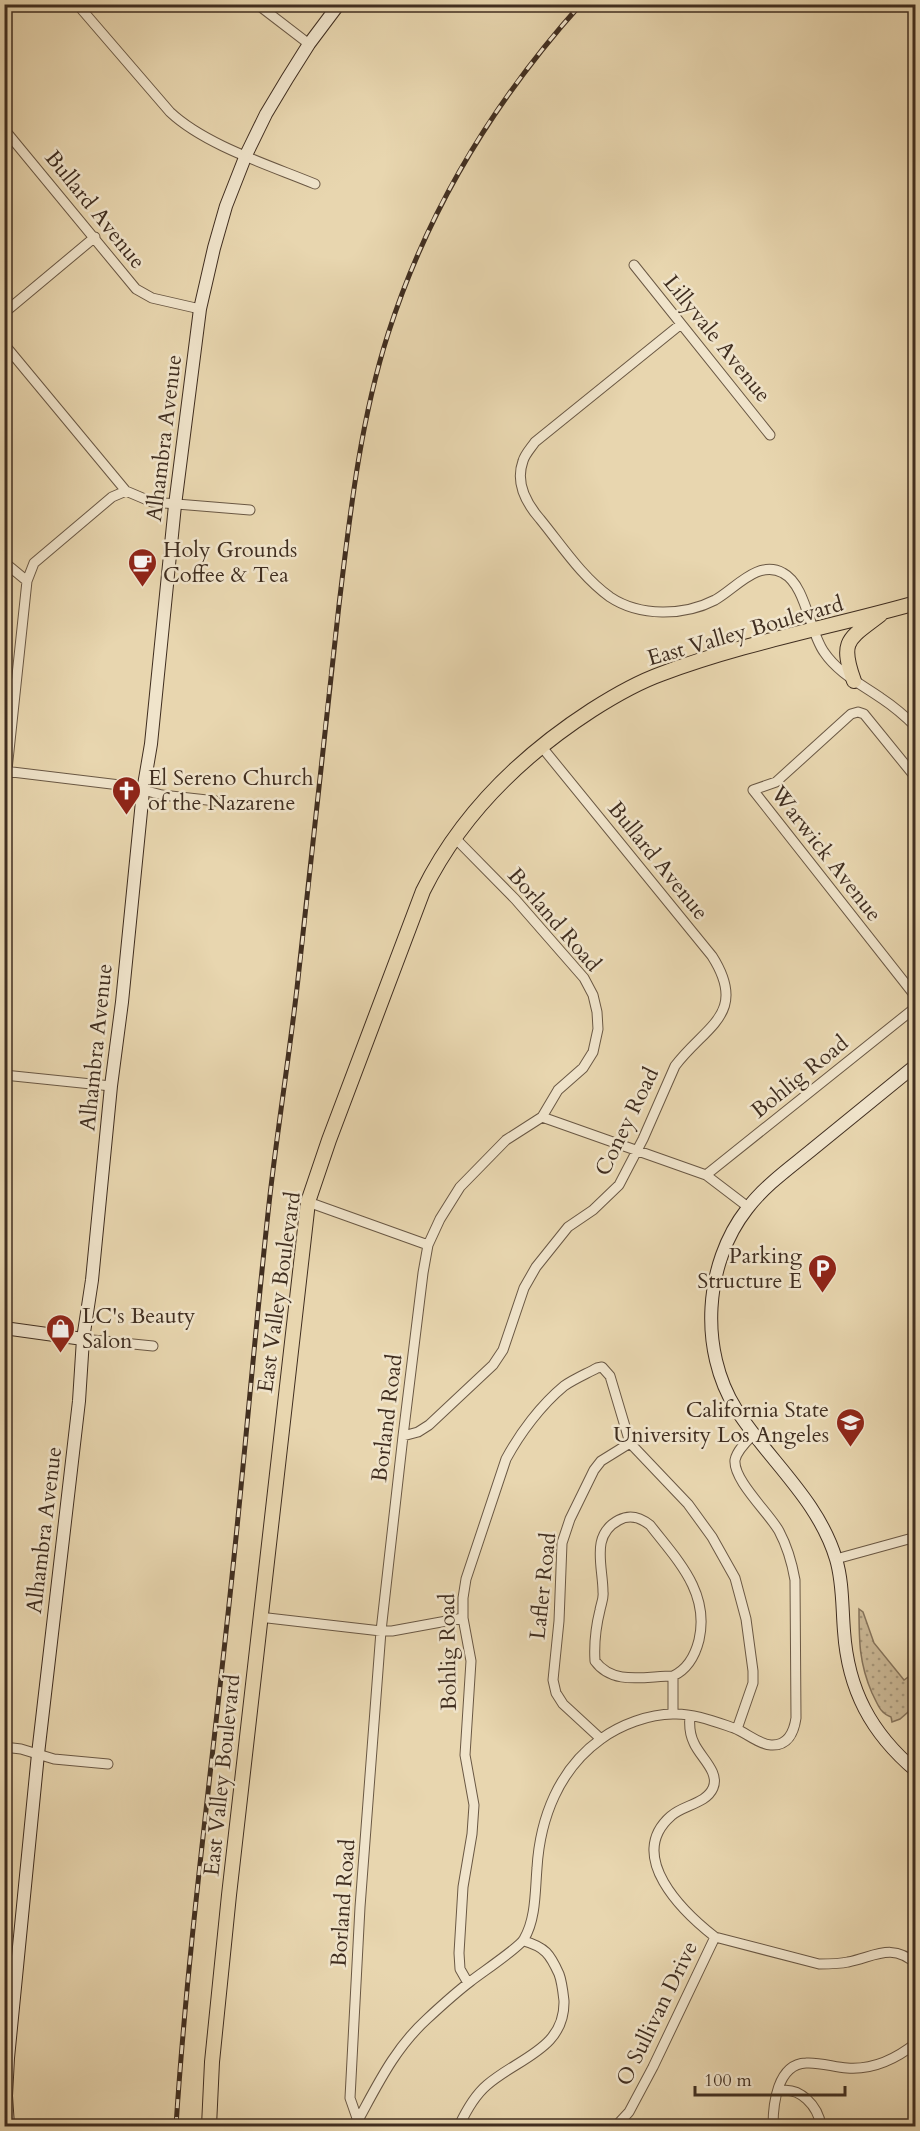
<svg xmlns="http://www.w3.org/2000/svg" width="920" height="2131" viewBox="0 0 920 2131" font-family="Cardo,serif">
<defs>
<pattern id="green-dots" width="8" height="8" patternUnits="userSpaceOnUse" patternTransform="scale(1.5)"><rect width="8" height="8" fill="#cbb997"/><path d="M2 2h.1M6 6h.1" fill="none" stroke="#a6977b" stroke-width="1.8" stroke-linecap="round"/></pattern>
</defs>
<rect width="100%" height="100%" fill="#e8d6af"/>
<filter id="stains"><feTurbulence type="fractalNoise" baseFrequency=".00333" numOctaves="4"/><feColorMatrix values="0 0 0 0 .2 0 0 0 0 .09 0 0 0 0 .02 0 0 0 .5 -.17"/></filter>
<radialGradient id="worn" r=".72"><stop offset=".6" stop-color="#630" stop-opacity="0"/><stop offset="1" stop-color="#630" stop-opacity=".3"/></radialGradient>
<path fill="url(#green-dots)" stroke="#86745c" stroke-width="1.5" d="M859,1609L863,1612L874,1643L904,1680L914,1673L915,1676V1706L900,1719L892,1722L891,1717C880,1713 878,1705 872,1693C859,1663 859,1640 859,1609Z"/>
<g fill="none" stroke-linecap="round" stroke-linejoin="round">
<defs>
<path id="street" d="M77,4L170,112C205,145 269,165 315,184
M257,4L309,44
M4,129L136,289L152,298L200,309
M634,265L770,435
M4,313L95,237
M681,324L535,442C531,448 525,454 523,461C515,483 526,503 540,519C562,546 582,577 610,597C640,617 684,616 715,600C735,589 758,559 783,573C806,585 809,631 824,652C838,673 861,684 881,698C893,706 905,716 916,727
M4,344L126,491L152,502L250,510
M4,562L27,581
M4,771L128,786L162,795L216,801
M916,778L864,714L858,712L851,714L776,782L753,790L916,997
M4,798L27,581L34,563L112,497L126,491
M4,1075L111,1086
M542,1117L706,1175L748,1207
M706,1175L916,1007
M308,1202L428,1245
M83,1339L153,1346
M403,1436L418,1432L429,1425L493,1365L503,1350L524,1288L536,1267L568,1227L593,1210L619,1185L643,1139L675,1066C705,1026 749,1014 712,956L541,746
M836,1559L916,1537
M259,1617L381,1631H392L463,1618
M673,1714V1676C646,1676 613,1686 595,1661C594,1645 596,1626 600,1610C601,1604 604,1598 603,1592C603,1566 590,1535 619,1520C630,1514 641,1518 650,1525C677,1560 710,1592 699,1640C695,1656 688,1669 673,1676
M601,1739L563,1704L556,1693L553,1680L559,1621L562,1543L570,1519L594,1470L601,1461L630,1443
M4,1747L21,1749L54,1759L108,1764
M715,1937L819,1964C829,1964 839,1964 848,1962C874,1957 892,1942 916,1964
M468,1983L460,1969L459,1953L463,1887L472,1834L474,1805L465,1755L471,1661L463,1618V1598L466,1579L506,1459C520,1433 541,1405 564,1386C574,1379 586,1374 597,1368L602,1367L610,1376L630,1443L688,1504L712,1537L735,1578L746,1619L753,1671V1683L737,1729
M779,2091C800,2086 818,2106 821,2126
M358,2121L350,2098L360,1907L381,1631L403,1436L423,1273L428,1245L440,1219L460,1187L506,1140L542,1117L558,1090L583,1068L593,1052L598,1029L597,1012L593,995L584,978L515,899L454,837
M356,2124C377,2086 394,2049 427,2019C441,2006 455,1993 471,1981C481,1973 520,1947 524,1939C536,1919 535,1891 537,1868C540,1818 559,1769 601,1739C620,1725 649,1714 673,1714C693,1713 716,1722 734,1728C747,1733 758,1744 771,1745C788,1746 794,1732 796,1718L795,1580C792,1563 787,1546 779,1531C769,1513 733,1480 735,1460C737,1450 747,1441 754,1434
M459,2126C466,2111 474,2096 487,2085C518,2058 565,2049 564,2001C563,1992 562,1982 559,1974C550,1954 545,1947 524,1941
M616,2126L629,2112L653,2067L715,1937C683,1912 625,1856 671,1816C683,1805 706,1804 713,1788C720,1772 700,1757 694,1743C690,1735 689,1726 690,1716
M773,2126C773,2105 777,2064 806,2063C819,2062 834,2067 847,2068C873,2070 896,2059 916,2043"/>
<path id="secondary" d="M916,1065C882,1093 848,1120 814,1148C791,1167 765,1185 747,1209C704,1264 699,1350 736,1409C768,1460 818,1499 836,1559C843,1582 842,1607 844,1631C848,1690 871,1733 916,1771
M4,1328L83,1339
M8,2126L6,2096L8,2058L38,1754L79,1401L83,1339L92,1280L111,1086L122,1002L143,791L151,744L175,505L200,309L214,248L226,206L246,155L266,114L287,79L309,44L339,4"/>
<path id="primary" d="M854,681C839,640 849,639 880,615
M209,2126L212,2062L229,1895L308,1202L329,1140L423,891C461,814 521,756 592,710C614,696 636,683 661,674C743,643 831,627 916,603"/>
</defs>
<use href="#street" stroke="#6a5844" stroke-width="11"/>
<use href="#secondary" stroke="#402e20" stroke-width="14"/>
<use href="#primary" stroke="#402e20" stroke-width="16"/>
<use href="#street" stroke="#f0e4cb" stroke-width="9"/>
<use href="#secondary" stroke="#f0e4cb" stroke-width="12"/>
<use href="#primary" stroke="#e8d6af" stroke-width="14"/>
<defs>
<path id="rail" d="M176,2126C187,1958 209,1790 227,1623C243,1480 254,1338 270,1195C278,1126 289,1057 297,988C312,860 324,732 339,605C350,514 360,422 388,334C428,209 493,102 581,4"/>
</defs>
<use href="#rail" stroke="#402e20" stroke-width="5"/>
<use href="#rail" stroke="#f0e4cb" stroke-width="3" stroke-dasharray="9" stroke-linecap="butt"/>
</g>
<defs>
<symbol id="cafe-pin" viewBox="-11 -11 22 30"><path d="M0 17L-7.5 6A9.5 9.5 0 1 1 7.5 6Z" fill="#8f2418" stroke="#f0e4cb"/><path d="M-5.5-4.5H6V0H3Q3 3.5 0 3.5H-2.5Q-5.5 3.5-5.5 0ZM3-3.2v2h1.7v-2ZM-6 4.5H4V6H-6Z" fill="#fff"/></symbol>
<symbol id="church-pin" viewBox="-11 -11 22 30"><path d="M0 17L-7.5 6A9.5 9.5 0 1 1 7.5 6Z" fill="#8f2418" stroke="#f0e4cb"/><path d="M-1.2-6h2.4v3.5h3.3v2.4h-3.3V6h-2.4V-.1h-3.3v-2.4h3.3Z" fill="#fff"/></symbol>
<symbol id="parking-pin" viewBox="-11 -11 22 30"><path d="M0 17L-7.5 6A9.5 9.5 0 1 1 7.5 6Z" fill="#8f2418" stroke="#f0e4cb"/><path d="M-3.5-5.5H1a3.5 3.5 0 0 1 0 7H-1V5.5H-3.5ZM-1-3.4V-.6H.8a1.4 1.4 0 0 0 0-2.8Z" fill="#fff"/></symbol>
<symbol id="shop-pin" viewBox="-11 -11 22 30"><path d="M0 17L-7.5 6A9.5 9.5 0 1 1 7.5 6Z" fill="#8f2418" stroke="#f0e4cb"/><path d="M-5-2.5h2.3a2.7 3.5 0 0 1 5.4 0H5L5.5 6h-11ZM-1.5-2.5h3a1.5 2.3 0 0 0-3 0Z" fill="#fff"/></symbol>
<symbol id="university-pin" viewBox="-11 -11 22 30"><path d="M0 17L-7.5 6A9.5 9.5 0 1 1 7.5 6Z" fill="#8f2418" stroke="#f0e4cb"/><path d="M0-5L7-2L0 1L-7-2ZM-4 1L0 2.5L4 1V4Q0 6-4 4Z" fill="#fff"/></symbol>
</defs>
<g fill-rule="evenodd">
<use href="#cafe-pin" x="126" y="546" width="33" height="45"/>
<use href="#church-pin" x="110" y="774" width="33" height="45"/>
<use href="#parking-pin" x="806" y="1252" width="33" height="45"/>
<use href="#shop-pin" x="44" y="1312" width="33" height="45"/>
<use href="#university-pin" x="834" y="1406" width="33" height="45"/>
</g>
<g text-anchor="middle" stroke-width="5" stroke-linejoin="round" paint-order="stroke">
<g font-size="22" fill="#402e20" stroke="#f0e4cb">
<text transform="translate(96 209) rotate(51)" y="8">Bullard Avenue</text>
<text transform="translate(718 338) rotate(51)" y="8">Lillyvale Avenue</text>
<text transform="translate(163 438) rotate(-83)" y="8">Alhambra Avenue</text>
<text transform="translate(745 630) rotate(-16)" y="8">East Valley Boulevard</text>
<text transform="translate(827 853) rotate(52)" y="8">Warwick Avenue</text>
<text transform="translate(659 860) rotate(51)" y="8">Bullard Avenue</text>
<text transform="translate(555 919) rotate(49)" y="8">Borland Road</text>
<text transform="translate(95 1047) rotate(-84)" y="8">Alhambra Avenue</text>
<text transform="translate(799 1076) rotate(-39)" y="8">Bohlig Road</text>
<text transform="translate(626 1121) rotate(-64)" y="8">Coney Road</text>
<text transform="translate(278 1292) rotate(-82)" y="8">East Valley Boulevard</text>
<text transform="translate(386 1418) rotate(-83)" y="8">Borland Road</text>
<text transform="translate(43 1530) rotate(-83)" y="8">Alhambra Avenue</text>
<text transform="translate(542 1586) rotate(-84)" y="8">Lafler Road</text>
<text transform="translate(447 1652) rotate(-91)" y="8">Bohlig Road</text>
<text transform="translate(221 1775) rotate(-84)" y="8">East Valley Boulevard</text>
<text transform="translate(342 1903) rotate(-86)" y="8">Borland Road</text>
<text transform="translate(656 2013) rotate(-64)" y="8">O Sullivan Drive</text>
</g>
<g font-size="22" fill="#402e20" stroke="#f0e4cb" text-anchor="start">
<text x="163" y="557">Holy Grounds<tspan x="163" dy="25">Coffee &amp; Tea</tspan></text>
<text x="148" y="785">El Sereno Church<tspan x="148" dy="25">of the Nazarene</tspan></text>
<text x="802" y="1263" text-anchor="end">Parking<tspan x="802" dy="25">Structure E</tspan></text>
<text x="82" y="1323">LC's Beauty<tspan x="82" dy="25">Salon</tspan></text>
<text x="829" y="1417" text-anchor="end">California State<tspan x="829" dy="25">University Los Angeles</tspan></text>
</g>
</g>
<rect width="920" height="2131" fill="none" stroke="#e8d6af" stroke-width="24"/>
<rect x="6" y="6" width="908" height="2119" fill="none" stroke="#402e20" stroke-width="3"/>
<rect x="12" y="12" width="896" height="2107" fill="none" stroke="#402e20" stroke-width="1.5"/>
<path d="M695 2086v9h150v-9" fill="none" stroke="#402e20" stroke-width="3"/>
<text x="704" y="2086" font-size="18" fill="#402e20" stroke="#f0e4cb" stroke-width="4.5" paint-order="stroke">100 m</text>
<rect width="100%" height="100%" filter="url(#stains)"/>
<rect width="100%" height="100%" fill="url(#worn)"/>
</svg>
